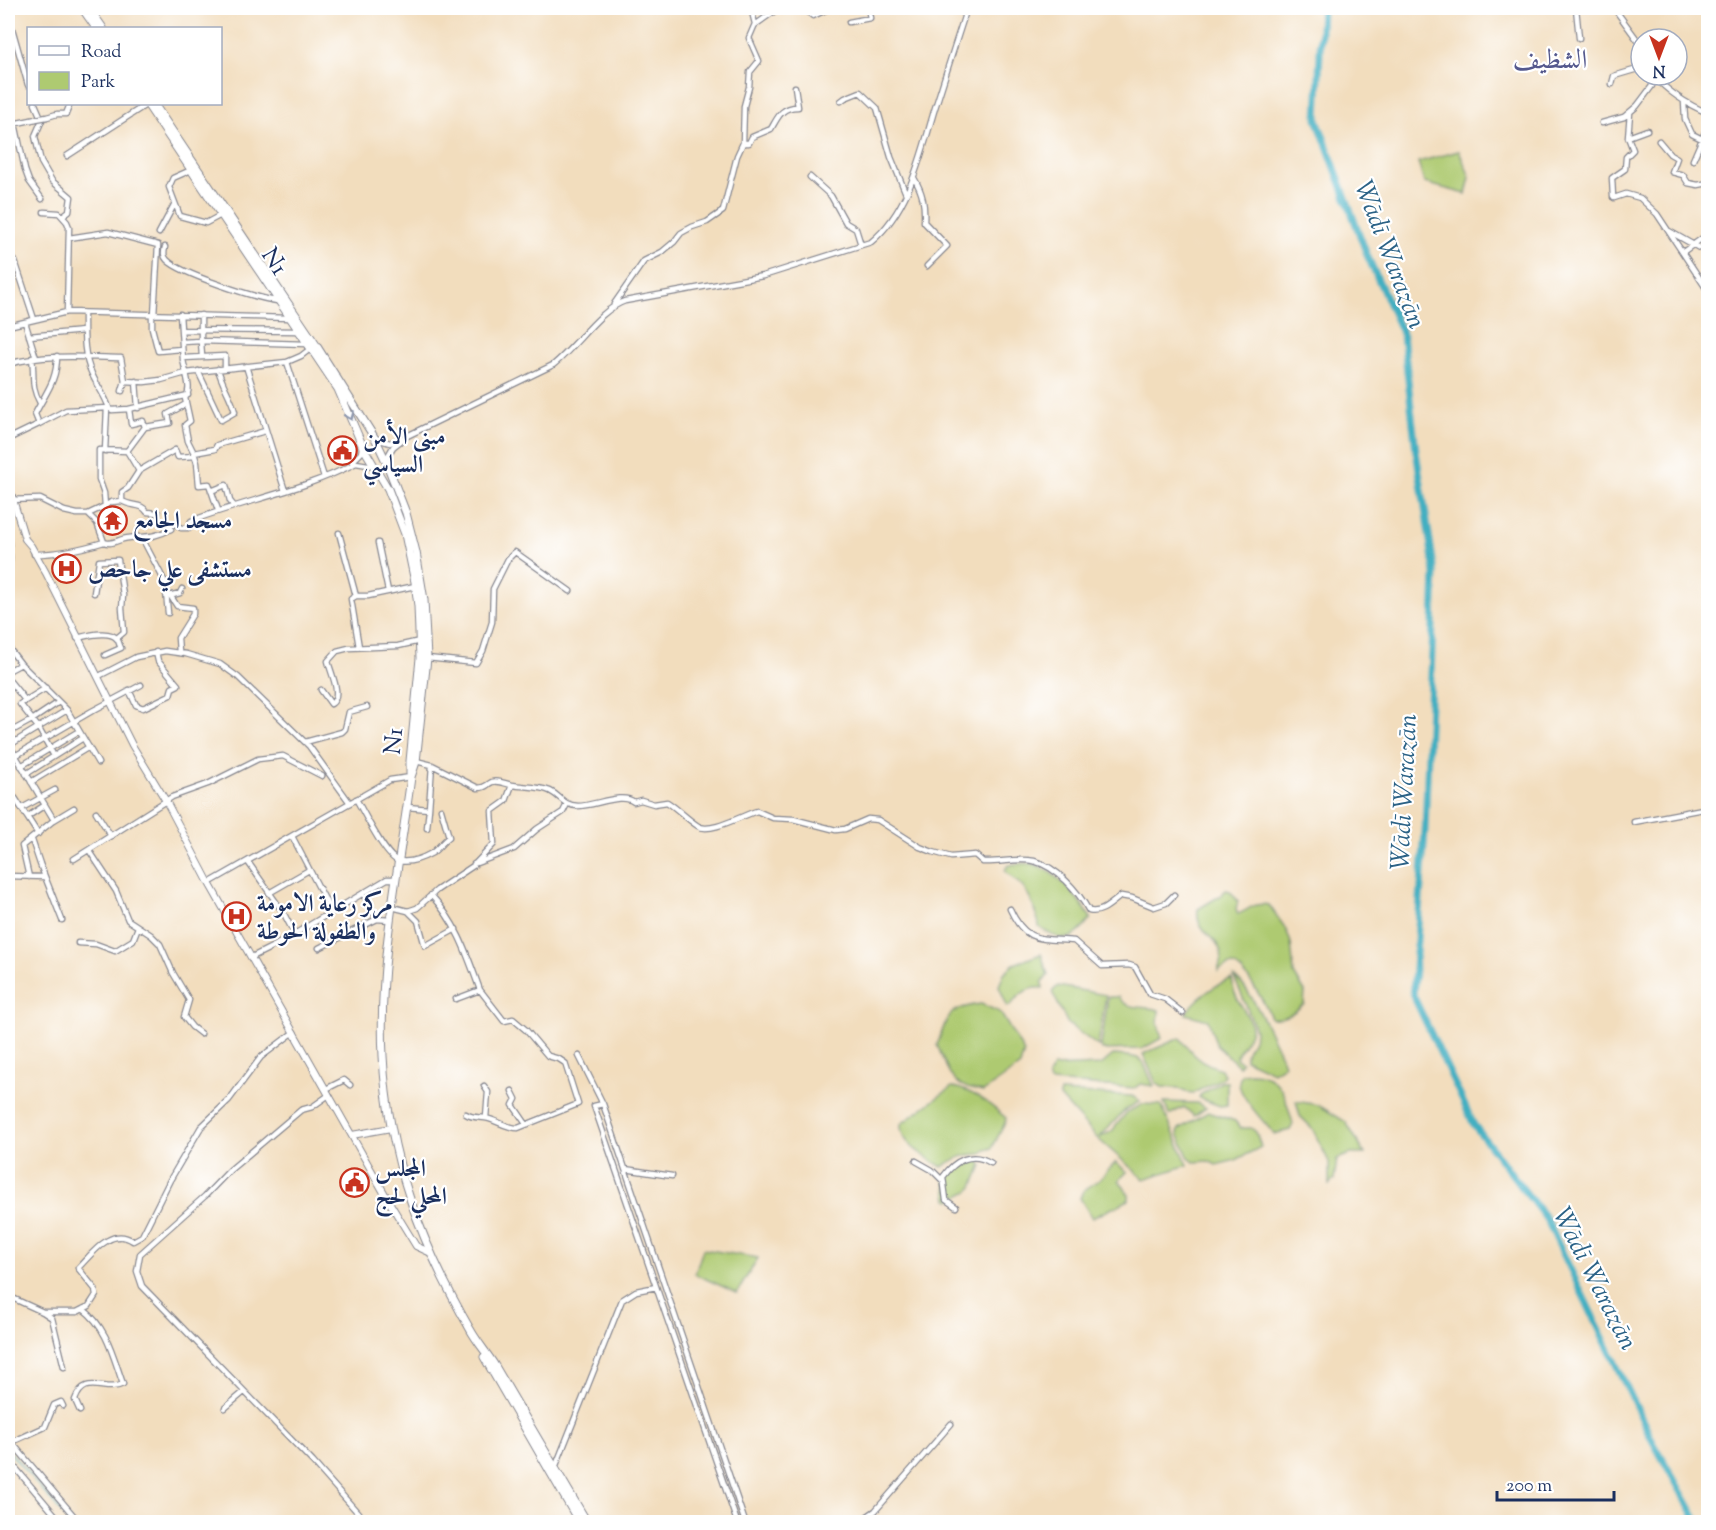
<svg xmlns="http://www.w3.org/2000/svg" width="1716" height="1530" viewBox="0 0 1716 1530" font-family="'Sorts Mill Goudy',Amiri,serif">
<rect width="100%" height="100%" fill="#fff"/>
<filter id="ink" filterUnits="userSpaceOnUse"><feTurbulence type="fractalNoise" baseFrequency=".0167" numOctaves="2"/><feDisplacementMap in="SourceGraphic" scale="12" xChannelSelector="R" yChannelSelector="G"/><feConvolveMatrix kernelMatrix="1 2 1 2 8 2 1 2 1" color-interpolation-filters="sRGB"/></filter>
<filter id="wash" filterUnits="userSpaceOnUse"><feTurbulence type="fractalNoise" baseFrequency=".008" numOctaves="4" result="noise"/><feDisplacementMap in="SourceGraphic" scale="24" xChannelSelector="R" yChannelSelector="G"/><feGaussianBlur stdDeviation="1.35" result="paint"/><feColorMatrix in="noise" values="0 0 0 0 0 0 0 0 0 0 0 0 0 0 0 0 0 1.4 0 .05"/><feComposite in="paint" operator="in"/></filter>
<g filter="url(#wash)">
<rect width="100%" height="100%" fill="#f2ddbd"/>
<path fill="#aeca71" stroke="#647c68" stroke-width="1.5" d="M1459,151L1470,177L1466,194L1424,183L1418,162Z
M1014,864C1020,864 1027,863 1033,864C1056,870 1079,899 1091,918C1075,941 1063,945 1039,927C1039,919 1036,916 1034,909C1028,888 1020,885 1005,871L1007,866Z
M1226,890L1230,891L1238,901L1236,909L1238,914C1250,909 1255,902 1269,905L1286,929L1291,943L1294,974L1305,992L1304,1004C1293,1013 1285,1020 1271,1018C1266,1006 1245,965 1231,965C1227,965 1221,969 1218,971C1219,966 1221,961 1221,956C1222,937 1194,935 1198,909L1220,896Z
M1041,954L1048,975L1042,983L1043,988C1027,986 1019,995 1010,1006H1007L999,986L1004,973L1014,964Z
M1234,977C1250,986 1272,1037 1281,1056L1284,1065L1273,1072L1245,1059C1245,1049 1254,1043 1255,1032C1256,1026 1238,987 1234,977Z
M1232,979C1233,984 1233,989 1235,993C1238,1004 1251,1016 1251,1028C1250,1039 1239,1047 1236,1058L1241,1062L1239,1066L1217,1046L1208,1020L1186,1014L1188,1010C1201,996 1213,985 1232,979Z
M1058,986L1106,995L1098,1046L1068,1024L1052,992Z
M1108,997H1119C1127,1011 1145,1005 1159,1010L1158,1024L1162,1038L1142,1049L1102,1050L1101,1046Z
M981,1004L1000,1012L1024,1052L1020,1066L983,1092C948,1085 951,1075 937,1045C949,1014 946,1009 981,1004Z
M1180,1038C1193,1055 1199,1062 1221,1069L1224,1075L1221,1079L1194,1093L1185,1092L1178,1088L1162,1087L1156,1083L1143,1054Z
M1113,1055C1147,1057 1140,1057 1154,1086L1140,1084L1135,1088L1050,1082L1048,1076L1053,1067L1101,1065Z
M1250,1073C1282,1073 1285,1097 1293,1124L1290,1130L1274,1134C1266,1124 1239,1096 1239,1083C1239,1080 1240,1077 1242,1074Z
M1221,1082H1227V1105L1220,1106L1199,1098L1200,1095Z
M952,1087C971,1089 991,1105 1006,1118L1005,1123L992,1148L985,1150L981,1154C964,1154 956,1158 942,1167C928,1158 899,1144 901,1124Z
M1060,1092L1132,1096L1140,1101L1124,1111L1099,1138L1112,1131L1127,1112L1143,1104L1161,1105L1188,1165L1144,1179L1097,1138L1060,1097Z
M1296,1101L1318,1105L1346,1122L1365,1154H1351L1337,1159L1334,1180L1329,1185V1162L1312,1128L1300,1116Z
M1164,1102L1197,1103L1206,1108L1194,1116L1184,1107L1169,1115Z
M1208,1112L1235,1121L1240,1128H1251L1256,1132L1261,1147L1236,1160L1216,1165L1209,1161L1194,1162L1189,1158L1178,1134L1179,1129Z
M973,1161H980L982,1165L973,1187L969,1191L951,1200L948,1199L945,1179L961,1164Z
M1116,1162L1127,1172L1119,1180L1129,1195V1200L1092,1218L1080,1198L1083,1191L1099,1180Z
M703,1249L758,1258L737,1293L695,1274Z"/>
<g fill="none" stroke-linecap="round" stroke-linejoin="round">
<path stroke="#43afc1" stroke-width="1.5" d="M8,1450L70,1522"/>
<path stroke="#43afc1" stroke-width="7" d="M1322,8L1317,119L1367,255L1403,335L1416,451L1435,573L1425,831L1413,995L1474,1125L1547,1220L1652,1440L1698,1522"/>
</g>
</g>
<g filter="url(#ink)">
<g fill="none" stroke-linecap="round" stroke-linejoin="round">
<defs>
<path id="minor" d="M803,8L813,16L830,8
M1576,8L1579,38
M1614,8L1641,45
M8,14L28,85
M849,22L870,18L868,8
M755,25L779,8
M1653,75C1669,93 1686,104 1708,113
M1612,84L1614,76L1641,68
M841,101L845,98L860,92L877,108L891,157L906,194
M1684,102L1685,119L1692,134L1702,139
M35,104L42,120L35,136L41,162L52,181L71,197L69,211L62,216
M47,117L57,114H66L70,104
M15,123L25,170L29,181L42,199
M1602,123L1624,117L1637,106L1652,86L1653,76
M8,125L36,119
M1628,137L1647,130
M1659,141L1670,154L1677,158L1672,172L1683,175L1688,183L1698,185L1708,183
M743,143H749L752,137L771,129C778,117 781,107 798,107L795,87
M67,156L147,104
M1693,160L1706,130L1707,113
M191,170L173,178L169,187L180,216L206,223L221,215
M810,177L831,196L846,223L856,229L861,245
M914,178C923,193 925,205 924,222L947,246L927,266
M1613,197L1612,178L1625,169L1626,157L1633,150L1628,137L1630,113
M1614,198L1626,194L1640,198L1657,214L1708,291
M44,212L59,213L67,222L69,227L67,312
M1669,231L1708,253
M159,233L175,203
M69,238L108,232L158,245L154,315
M165,247C164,252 163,256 167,260C181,274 256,298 277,301
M1683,252L1708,234
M15,261L34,319
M614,304L644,261L662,252L674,242L681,233L692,227L707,222L723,211L737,156L743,143L744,106L749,87L750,72L759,61L749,38L755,24L751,8
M84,313C84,334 83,355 92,374C97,386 105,395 109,408L112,410L129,409
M180,314L183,360L186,373L287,362L301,356L310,349
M152,315V328L158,351L182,349
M201,315V341L307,344
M25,322L36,358
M8,326L67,312L289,318
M181,330L299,331
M29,336L84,331
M182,342L201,341L202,357
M32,358C35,377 30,385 40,403
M183,358L225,356V368
M287,362L324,477
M8,364C46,354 82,357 121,358L125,381L144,382L161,380L186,373C188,382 191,391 185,398L190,421L185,425L188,441L194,453L197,463L199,485L209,484L218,510
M246,366L285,491
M198,371L221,420L235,412C231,396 222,385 218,369
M136,381L138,408
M122,391L125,381
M39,424L66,410L109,408
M145,427L170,423L168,414L186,404
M407,436L553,365C576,347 600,309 625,301L763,276L871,242C910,210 921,154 935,108C946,74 956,41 967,8
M8,439L39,424L35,414C46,392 57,381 57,356
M377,439L390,443L407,436L393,447L385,461
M105,451L107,408
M127,451L139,471L175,450L178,457L195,456
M194,453L215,449L217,445L265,431
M352,462L361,453L362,447
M211,491L226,485L230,501L234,506
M8,500L40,499L64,511L77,514H88L97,523L104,542C111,545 116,541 123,539C142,535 151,540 171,529L170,527L175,523L181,528H189L191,521C246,500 305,490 356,463L374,466
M122,501C132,507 142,503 147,512L158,513
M105,506L111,502L122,501V492L128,488L139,471
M88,514L105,506L104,493L99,479V450L127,451L145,427L143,421L131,424L129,409L188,395
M339,533L356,596L351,599L359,647
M8,535L10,558L8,579
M142,538L165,582L168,613
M378,543L388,591
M34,554C58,554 81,549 104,542
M94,593L99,561L118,560L123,595L122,608L124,632L117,638
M170,595L177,606L193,608V614L178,638L179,652
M169,596L180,593L182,589
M356,596H368L415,586
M77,638C86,636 110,629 117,639C119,641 119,645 121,648L105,655
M8,647L21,664L67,710L98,763
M427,658L476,663L483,651L492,622L493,589L508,559L515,552L570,591
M8,671L21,664
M99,676L136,657L165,651L186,654L220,664L238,677L309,746L350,803
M8,679L25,700
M46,688L20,704L38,727L54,756
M129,690L136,705L143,708L170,695L172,688L178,685L158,661L156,652
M321,690L331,704C343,696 331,674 328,661L337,651L349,648L398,646L420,641
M8,733L32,720L59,702
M305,742L342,732L345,729L349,712L367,707
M8,743L54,820
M8,746L67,710
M8,760L92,711L141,685
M21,766L79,731
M26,774L83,738
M31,782L89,747
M512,785C523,787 539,786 550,791C562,797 562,805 578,806C595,806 622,792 634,802L641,800L654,804L667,802C678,809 687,819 698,826C710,834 743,815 757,811L773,818L793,819L836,830L845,829L868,819L878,820L920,847L933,852L951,857L975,855L983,862H987C1002,862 1020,858 1034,861C1057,867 1078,891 1089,911C1102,914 1111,903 1121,896L1132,898L1154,907L1166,903L1174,895
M356,799C364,812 386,859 399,861C410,863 423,858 432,853C438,849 442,842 449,837L441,809
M8,800L15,798L38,834
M407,807L429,809L427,828
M22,808L55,790
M429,809L432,765
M96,812L111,836
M27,817L45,805
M1634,822L1708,808
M292,836L331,911
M32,840L40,864L62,920
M89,850L116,891L128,920L151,935L160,944L173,973L189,1000L184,1017L192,1027L201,1034
M74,859L172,797L208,784L258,759L283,756L322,776
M248,862L283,912L294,933
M474,864L514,849L537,829L563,812L567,804
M8,876L45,877
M29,877L22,846L54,820L74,808
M209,883L390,780L411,777
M269,893L309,870
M363,893L377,919
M431,895C457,923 467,954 480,990L456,999
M392,907L408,911L417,908L437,890L473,866L494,844L492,811L506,801L512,785C506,784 498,780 492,782C486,785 486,788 478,788L432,765L416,761
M1010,909C1026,944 1041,938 1074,941L1102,966L1129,965L1135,967L1150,994L1165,999L1183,1013
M408,911L418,921L425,946L456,929
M78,943L96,944L115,951L133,940L138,927
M319,948L377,919L390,920
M252,957L276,945L387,879H396
M579,1056L603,1104L745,1522
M484,1086L488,1092L486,1118
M326,1089L344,1080L350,1085
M512,1091L516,1099L513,1105L526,1124
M329,1095L312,1107L301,1110L230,1170L205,1196L140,1254L137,1271L142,1286L313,1462L366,1522
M603,1104L594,1106L737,1522
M466,1114C472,1118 478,1117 485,1118C497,1120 506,1128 518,1128L578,1104L565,1063L559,1059L548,1056L526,1030L513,1019L504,1021L480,990
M916,1161L932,1170L943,1181
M625,1169L672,1176
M956,1207L946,1200L943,1177C955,1160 972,1151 991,1163
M8,1296L43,1312H77L89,1306L96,1295L95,1289L78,1268C92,1254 111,1226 133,1241L142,1236L170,1180L201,1127L229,1100L261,1057L294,1032
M43,1312L52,1318L64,1367
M225,1408L244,1392
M80,1411L75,1400C85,1372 105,1394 123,1384C113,1356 107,1327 83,1309
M8,1438L79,1522
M12,1442L45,1427L54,1405L61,1402L63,1406
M8,1459L61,1522
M555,1468L622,1300L636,1291L656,1287
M859,1522L875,1511L951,1424"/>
<path id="major" d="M8,483L25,539L31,546L46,573L132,745L166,801L209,883L391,1205L416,1246L429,1252
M352,1135L391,1128"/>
<path id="highway" d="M82,8L96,28
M89,8L103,28
M147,104L338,389L363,447L388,489L405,534L415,582L418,606L420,658L410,761V774
M154,104L316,345L376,440L385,459L406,513L416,552L424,600L427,658L416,762L411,777C399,869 378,962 383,1056C388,1157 420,1242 470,1329C477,1342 487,1353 495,1366C526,1418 556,1470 587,1522
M484,1357L579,1522"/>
</defs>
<use href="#minor" stroke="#86868e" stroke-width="7"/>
<use href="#major" stroke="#86868e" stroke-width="8"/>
<use href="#highway" stroke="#86868e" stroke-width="9"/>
<use href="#minor" stroke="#fff" stroke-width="4.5"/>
<use href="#major" stroke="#fff" stroke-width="6"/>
<use href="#highway" stroke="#fff" stroke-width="7"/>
<defs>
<path id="minor-bridge" d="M36,119L47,117"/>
</defs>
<use href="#minor-bridge" stroke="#86868e" stroke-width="7" stroke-linecap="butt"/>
<use href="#minor-bridge" stroke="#fff" stroke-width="4.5"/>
</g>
<defs><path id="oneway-chevron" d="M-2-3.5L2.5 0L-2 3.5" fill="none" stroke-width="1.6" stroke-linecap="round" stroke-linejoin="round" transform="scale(1.5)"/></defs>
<use stroke="#8d97ae" href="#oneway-chevron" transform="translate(350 416) rotate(67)"/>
</g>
<defs>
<symbol id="civic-ring" viewBox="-11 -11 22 22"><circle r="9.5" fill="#fff" stroke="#c8321e" stroke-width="1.5"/><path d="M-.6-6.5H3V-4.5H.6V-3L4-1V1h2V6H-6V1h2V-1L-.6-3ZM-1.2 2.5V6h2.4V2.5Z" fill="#c8321e"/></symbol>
<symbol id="temple-ring" viewBox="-11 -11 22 22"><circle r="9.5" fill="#fff" stroke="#c8321e" stroke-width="1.5"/><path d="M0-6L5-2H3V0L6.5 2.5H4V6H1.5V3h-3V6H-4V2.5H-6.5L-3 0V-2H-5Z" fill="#c8321e"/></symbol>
<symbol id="hospital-ring" viewBox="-11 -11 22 22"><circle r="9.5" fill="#fff" stroke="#c8321e" stroke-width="1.5"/><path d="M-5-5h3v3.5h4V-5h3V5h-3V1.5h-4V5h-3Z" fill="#c8321e"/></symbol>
</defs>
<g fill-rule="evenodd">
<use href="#civic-ring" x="326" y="434" width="33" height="33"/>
<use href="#temple-ring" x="96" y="504" width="33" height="33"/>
<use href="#hospital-ring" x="50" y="552" width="33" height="33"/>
<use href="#hospital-ring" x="220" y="900" width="33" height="33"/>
<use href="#civic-ring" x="338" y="1166" width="33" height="33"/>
</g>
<g text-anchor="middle" stroke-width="4.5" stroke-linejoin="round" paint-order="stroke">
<g font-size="24" fill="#1b2f5e" stroke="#fff">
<text transform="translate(275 261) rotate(57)" y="8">N1</text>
<text transform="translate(393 741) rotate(-84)" y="8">N1</text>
</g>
<g font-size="24" font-weight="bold" fill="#1b2f5e" stroke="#fff" text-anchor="start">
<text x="363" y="444">مبنى الأمن<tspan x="363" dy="28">السياسي</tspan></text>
<text x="133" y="528">مسجد الجامع</text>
<text x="88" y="577">مستشفى علي جاحص</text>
<text x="257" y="911">مركز رعاية الامومة<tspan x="257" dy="28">والطفولة الحوطة</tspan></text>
<text x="375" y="1176">المجلس<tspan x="375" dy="28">المحلي لحج</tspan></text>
</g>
<g font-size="26" font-style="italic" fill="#2b6286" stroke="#fff">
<text transform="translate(1391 254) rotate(69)" y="9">Wādī Warazān</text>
<text transform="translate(1403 792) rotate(-87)" y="9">Wādī Warazān</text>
<text transform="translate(1596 1278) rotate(63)" y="9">Wādī Warazān</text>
</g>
<g font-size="27" fill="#54588d" stroke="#fff">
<text x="1550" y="68">الشظيف</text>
</g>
</g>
<rect width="1716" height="1530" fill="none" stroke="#fff" stroke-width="30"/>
<rect x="27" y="27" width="195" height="78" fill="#ffffff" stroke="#a4acbf" stroke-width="1.5"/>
<rect x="39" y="46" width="30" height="9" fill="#ffffff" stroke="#a4acbf" stroke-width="1.5"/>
<text x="81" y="57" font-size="18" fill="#1b2f5e">Road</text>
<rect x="39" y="72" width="30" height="18" fill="#aeca71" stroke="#a4acbf" stroke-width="1.5"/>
<text x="81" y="87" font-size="18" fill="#1b2f5e">Park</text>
<g transform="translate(1659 57) rotate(180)"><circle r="28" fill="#ffffff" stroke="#a4acbf" stroke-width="1.5"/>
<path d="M0-4.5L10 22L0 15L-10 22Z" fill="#c8321e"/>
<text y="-9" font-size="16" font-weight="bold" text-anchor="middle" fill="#1b2f5e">N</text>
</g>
<path d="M1497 1491v9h117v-9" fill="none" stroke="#1b2f5e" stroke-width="3"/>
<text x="1506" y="1491" font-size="18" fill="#1b2f5e" stroke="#ffffff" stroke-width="4.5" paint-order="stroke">200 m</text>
</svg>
